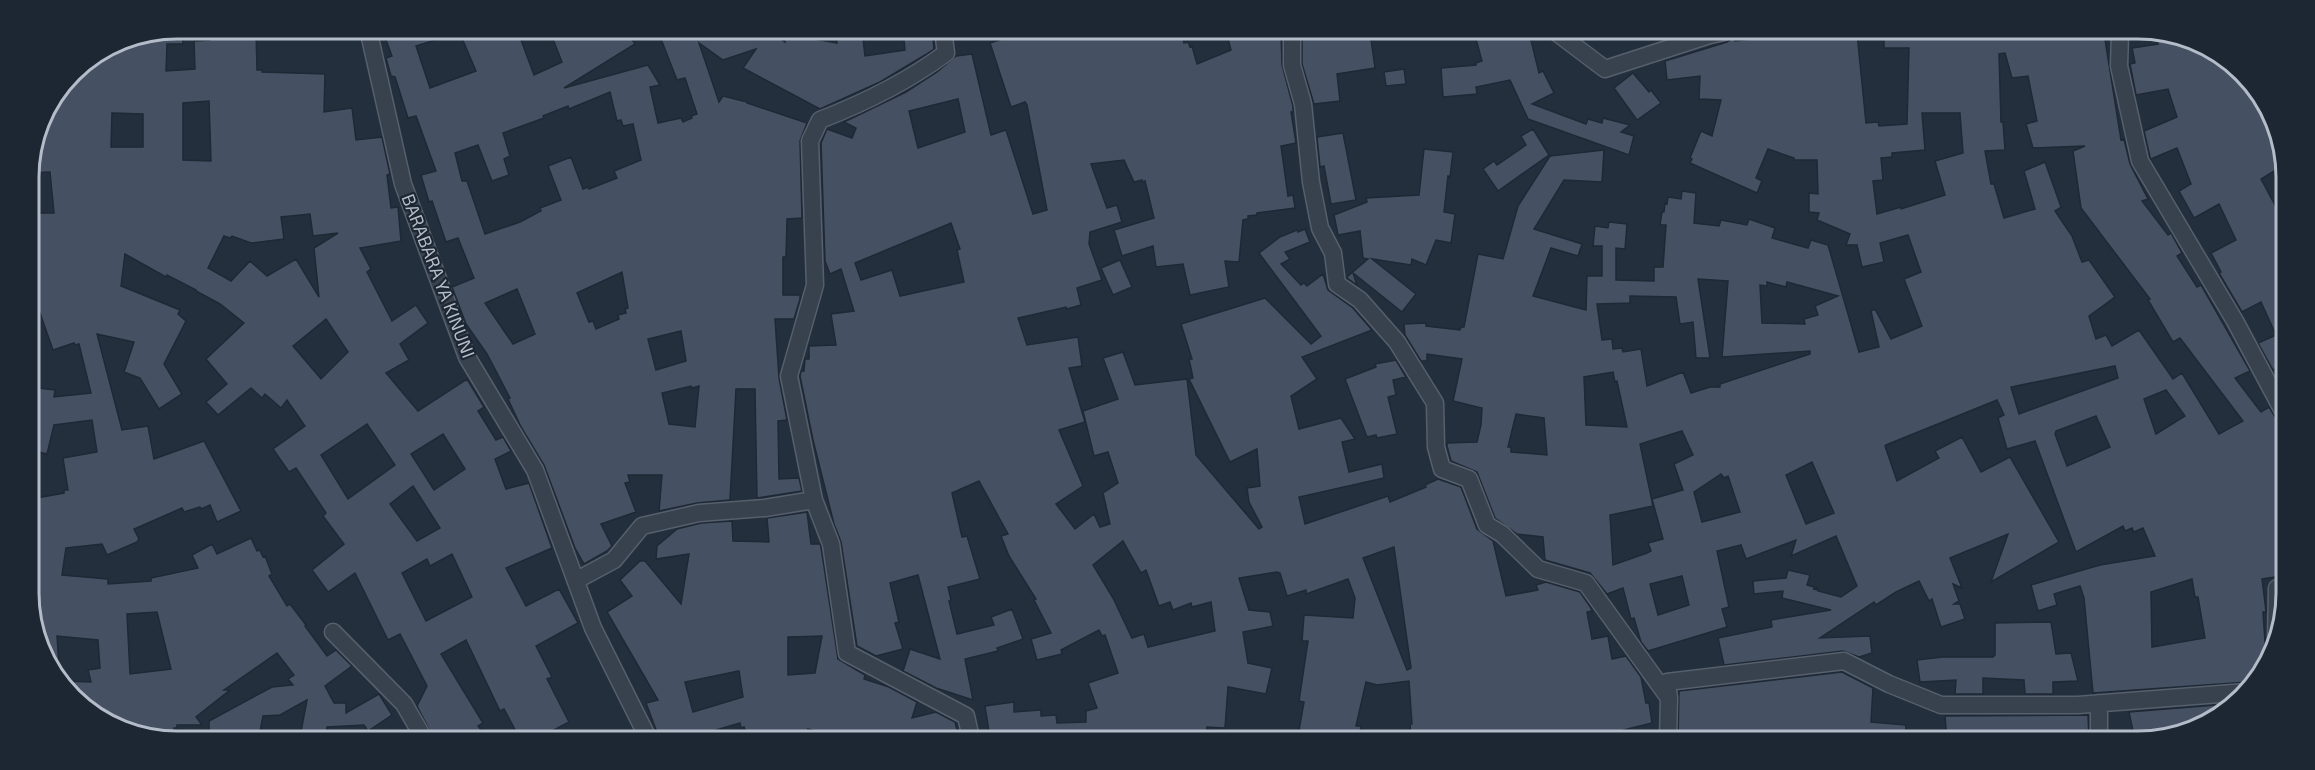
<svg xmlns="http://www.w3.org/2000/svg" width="2315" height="770" viewBox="0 0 2315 770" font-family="'Exo 2',sans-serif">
<rect width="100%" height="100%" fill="#242f3e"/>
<path fill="#455162" stroke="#1f2835" stroke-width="1.5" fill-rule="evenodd" d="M177,28L182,29L183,44H167L166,71L195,69L194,41L210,40V29H256L257,70H262V72L325,74L324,112L352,108L356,140L382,137L390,174L387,175L391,208L398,207L401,241L360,248L371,269L367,272L392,321L416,305L428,323L400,344L409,360L386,373L418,411L467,379L484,407L478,411L496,440L503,437L511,451L495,459L506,489L529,483L552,548L506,568L526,606L559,589L578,623L536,646L552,677L547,679L569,722L541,737H519L504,709L500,711L466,640L441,654L483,723L478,726L486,737H433L417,706L427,686L400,634L388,640L355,573L328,592L312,570L344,544L323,516L326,513L296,468L289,472L273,449L305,426L287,400L281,408L265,394L262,398L251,388L218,415L206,402L227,384L206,359L244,323L220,304L196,291V290L167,275L166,277L125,254L121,286L180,310L178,314L186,321L164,364L182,394L159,409L140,378L124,372L134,342L97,334L122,430L148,426L154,459L204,441L241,511L217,522L210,505L201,509L200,507L184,512L182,508L134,529L139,539L137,542L107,555L102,544L66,548L62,575L108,579V584L151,581V578L198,568L192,555L212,544L217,554L251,538L257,551L260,550L263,557L265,556L272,574L269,576L287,606L290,604L306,625L305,626L327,656L336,650L352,666L325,686L334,703H346V713L379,694L392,715L368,731L364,725L327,727L326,737H300L307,700L280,715L263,716L259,737H236L237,733H209V721L272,687L293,685L288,679L294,675L277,653L224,690H230L196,717L202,725H177V728H174L173,736H148V732L135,734L66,691L61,681L91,682L88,670L100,668L98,640L57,636L60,679L31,621V499L64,493V490H68L63,458L97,452L92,420L54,425L47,454L30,450V387L55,390L54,397L91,393L79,344L75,345L74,343L53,350L40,313L30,314L29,213H54L50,172L29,173V168L40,120L72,72L121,40ZM209,101L211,161L183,160V103ZM112,113L143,114V147H111ZM310,214L313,236L338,233L314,248L319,297L296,259L267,276L250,261L231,281L208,268L224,236L230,238L232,236L251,243L284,239L281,217ZM326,319L348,352L321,379L293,346ZM367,424L395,465L348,499L321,455ZM443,434L465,469L434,490L411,454ZM413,486L440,528L417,541L390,504ZM452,554L472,597L426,621L402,573L427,559L430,566ZM157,612L171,669L130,674L127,614Z
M382,29H460L461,32L416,46L430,88L476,71L461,36L476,29H517L534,75L562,62L549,29L626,30L635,44L564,88L648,65L660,85L650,87L658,123L681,118L683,122L692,118L691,116L697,114L685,78L677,80L661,39L682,31L680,30H768L785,42V30H804V37L837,43L836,30H862L865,56L905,50L903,30H932L934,49L925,55L880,82L820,109L743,68L756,49L723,60L699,43L719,102L723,96L747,102V103L807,123L800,141L802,218L787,219L786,257H783V295H800V299L794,319H775L779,378L787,420L778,421L779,479L799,478L802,491L757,498L755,389H736L730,500L697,503L659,511L662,475H628L630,482L625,483L636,512L601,524L612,546L607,551L584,564L575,548L544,465L521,427L508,399L510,398L487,354L466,324L452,287L474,278L458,238L446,242L432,201L429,202L421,175L436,171L416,116L408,118L395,77L391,76L386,58L392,56ZM610,92L617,121L621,120L623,126L633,124L641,160L614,171L617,178L589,189L588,187L583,189L571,157L548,166L561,200L540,208L541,211L520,222L485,234L467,181H462L455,153L478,145L492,181L509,175L504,159L510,156L503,133L544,118L543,116L568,106L569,109ZM622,272L628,308L625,309L626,313L618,315L619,319L596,329L593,321L589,322L577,293ZM517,289L535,334L513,344L485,303ZM681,331L686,361L656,370L648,339ZM691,386L692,388L699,386L695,427L669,424L662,393Z
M1026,31H1182L1184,43L1188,42L1190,47L1192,46L1197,64L1231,50L1226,31H1281L1282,65L1293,106V112H1291L1296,143L1281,146L1288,196L1293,195L1295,208L1257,213V215L1248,216V219L1243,220L1239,262L1225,261L1229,287L1190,295L1183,264L1156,267L1153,246L1122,256L1114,230L1154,218L1145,181L1142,182V180L1134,182L1124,160L1091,164L1107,208L1117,205L1122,222L1090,232L1089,244L1102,280L1077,288L1081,305L1067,309L1066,307L1018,318L1027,345L1078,337L1082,366L1069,368L1085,422L1059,430L1083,486L1056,504L1075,529L1094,514L1100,527L1110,524L1103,493L1118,483L1108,452L1094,456L1083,411L1118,399L1103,358L1123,352L1135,385L1187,379L1196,455L1259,529L1262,527L1249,502L1247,488L1260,486L1257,449L1230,462L1189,379L1193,378L1189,359H1192L1181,324L1265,298L1311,344L1321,336L1259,253L1280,237L1297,230L1298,232L1305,229L1310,242L1285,252L1290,259L1281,264L1301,285L1304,283L1307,286L1323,274L1328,290L1353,308L1372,330L1302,357L1317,379L1291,396L1299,429L1341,418L1355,439L1342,442L1349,472L1382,464L1384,478L1299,497L1305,524L1388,496L1390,502L1426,487L1425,485L1438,479L1461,487L1477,529L1493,541L1506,596L1538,590L1536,585L1546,582L1580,592L1591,608L1592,611L1587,612L1592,639L1608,636L1612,659L1626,656L1641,677L1646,703H1649L1652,723L1623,730L1622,740L1411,739L1410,724H1412L1409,681L1377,685L1366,682L1356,726H1361L1359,739H1335V737L1299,730L1304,702L1299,701L1308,641H1302L1304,615L1353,618L1355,598L1348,579L1306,594V590L1287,596L1280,573L1277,572L1239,578L1249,610L1270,612L1273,626L1243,632L1248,663L1272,668L1266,694L1228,687L1225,728L1207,727L1205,739L990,738L985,706L1014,702V712L1041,710V716L1056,715L1057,723L1086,722V711L1097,708L1088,683L1118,673L1105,635L1102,636L1099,630L1061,650L1062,654L1037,660L1031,639L1051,633L1034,600L1036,599L1009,556L1001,536L1008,534L979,481L952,493L962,537L967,536L980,579L948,587L951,600L949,601L957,634L994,625L991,617L1012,609L1023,639L997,648L998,651L965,659L973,700L936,688L903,671L910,649L940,659L918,575L890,583L899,622L895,623L903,649L876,656L857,646L841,542L834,524L813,440L800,376L801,371H804L805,359H809V346L836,345L831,314L854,311L841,269L830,274L825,261L821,143L827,129L852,138L856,128L844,122L906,92L937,72L956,56L972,54L991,135L1006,130L1033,214L1047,210L1027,105L1025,102L1011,107L990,43ZM958,99L965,132L918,148L909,111ZM951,223L960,249L957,250L964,282L900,296L892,270L861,280L855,263ZM1123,541L1141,573L1146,570L1159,606L1170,602L1173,610L1191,603L1192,607L1211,602L1215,631L1148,647L1144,634L1132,638L1113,598L1093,565ZM1394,547L1411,668L1407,670L1363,558Z
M1302,31L1370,32L1375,68L1337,74L1340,101L1314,104L1302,64Z
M1474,32H1529L1539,73L1543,71L1554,93L1532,104L1586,124L1588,119L1602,123L1603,118L1630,125L1621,132L1634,136L1629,155L1528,119L1510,80L1476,87L1477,94L1443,97L1441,68L1476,65V63L1482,61Z
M1734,33L1735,41L1767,37L1766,33H1780V36L1820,33H1857L1866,123L1878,122L1879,126L1907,124L1909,48H1884V33H2104L2121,140L2124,139L2130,164L2148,199L2142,201L2168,235L2171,233L2182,253L2177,256L2197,287L2201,285L2250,371L2235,378L2261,412L2269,407L2276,418L2282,419V576L2262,579L2265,603L2266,612H2263L2265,642L2271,655L2262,675L2247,677L2248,682L2093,693L2084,598L2080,586L2054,594L2057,605L2038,611L2031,585L2100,565L2155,556L2143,528L2134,532L2132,528L2125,531L2123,526L2076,552L2035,441L2007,449L1998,418L2004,415L1997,400L1886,445L1885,446L1897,481L1939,458L1935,451L1962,437L1981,472L2010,457L2059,542L1991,582L2008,534L1950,558L1962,588L1953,584L1959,601L1954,604H1960L1965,619L1941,627L1932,599L1929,601L1919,581L1896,592L1876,605L1874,602L1820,638L1870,636L1872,653L1859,657L1843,651L1724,665L1718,638L1772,627L1771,620L1831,610L1782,598L1783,591L1754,594L1753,581L1786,578L1788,570L1810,575L1807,585L1817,588L1813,589L1818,590V591L1841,597L1857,586L1836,536L1791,556L1796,540L1746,559L1741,545L1717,551L1729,607L1722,609L1727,627L1648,651L1641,642L1634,618L1631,619L1623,588L1607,594L1590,573L1545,560L1543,537L1517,534L1495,518L1477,472L1451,461L1447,446V443L1477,442L1481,425L1482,408L1453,401L1462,359L1427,354V361H1421L1405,335L1404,324L1426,323V326L1460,330L1461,327H1464L1478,254L1503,259L1518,206L1550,156L1604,150L1602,182L1564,180L1534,229L1582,244L1578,256L1551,248L1533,296L1586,310L1587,276H1602V246H1593L1595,226L1608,228L1609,222L1627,224L1625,249L1616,248V280L1654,281V267H1663L1666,225H1660L1662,212H1664L1665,203L1667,204L1668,197L1681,199L1682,191L1696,193L1694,223L1719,226L1721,220L1747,225L1749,219L1775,228L1772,238L1808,248L1811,240L1828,245L1859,352L1879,347L1871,311L1875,309L1891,339L1922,326L1904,279L1921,272L1908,235L1880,243L1884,262L1862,267L1857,245H1846L1850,234L1817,220L1819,213L1809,212V193L1818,194L1817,160H1794V158L1768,149L1756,178L1762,181L1757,193L1690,163L1692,159L1690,158L1701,131L1712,136L1721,100L1699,99L1700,76L1667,80L1665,61L1727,42L1731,39ZM2005,53L2012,78L2028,76L2037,121L2026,124L2033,148L2085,146L2073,151L2081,208L2150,299L2148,300L2173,342L2180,338L2243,421L2219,434L2182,373L2173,379L2139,330L2112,346L2106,335L2096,339L2089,316L2115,297L2089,260L2082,262L2072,236L2055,211L2061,207L2045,162L2024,171L2035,209L2004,218L1994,184H1991L1985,151L2005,150L2003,122H2001L1999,54ZM1922,113H1960L1963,153L1935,161L1945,195L1901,209V207L1877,214L1873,181L1883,180L1881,158L1892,157V153L1925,150ZM1698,279L1728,281L1722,357L1810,351V354L1720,384V387H1710L1691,393L1683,372L1647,386L1641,349L1623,352L1622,348L1613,349L1612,339L1602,340L1597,304L1630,303V296L1676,297L1680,324L1693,322L1696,358H1710ZM1767,282L1786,287L1787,282L1838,296L1815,306L1818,315L1804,319L1805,324L1762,323L1760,285L1767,286ZM2115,366L2118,378L2019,414L2011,387ZM1613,372L1615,382L1617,381L1627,427L1586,425L1584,377ZM2166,390L2185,416L2156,434L2144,399ZM1516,414L1544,418L1547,455L1511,452V447H1508ZM2096,416L2110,447L2067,466L2055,434L2056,431ZM1682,431L1693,455L1674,464L1683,490L1652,499L1663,539L1648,543L1651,551L1647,553L1613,565L1610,515L1653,506L1640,444ZM1812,462L1834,513L1806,524L1786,475ZM1721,474L1724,478L1728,476L1740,512L1702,522L1694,492ZM1682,576L1689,605L1658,615L1650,584ZM2192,579L2195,597H2198L2205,638L2152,647L2151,592Z
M2157,34H2176L2249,79L2284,149V165L2261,179L2283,220V365L2273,370L2258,343L2276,335L2261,302L2242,312L2219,273L2221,272L2211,253L2236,240L2219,204L2194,218L2179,191L2191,184L2177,148L2151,159L2150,157L2144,131L2177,117L2168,89L2136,95L2130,64L2135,63L2132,48L2158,44Z
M1404,69L1406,84L1386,86L1384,72Z
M1633,73L1649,92L1651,90L1661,103L1637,120L1614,88Z
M1533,129L1549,155L1498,191L1483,169L1494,161L1497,165L1526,145L1521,136Z
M1343,133L1356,200L1331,204L1324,166L1320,167L1317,137Z
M1424,149L1453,152L1450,177L1448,176L1444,212L1455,214L1451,243L1436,240L1426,265L1412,259L1411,265L1372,259L1416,294L1402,312L1353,273L1357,285L1347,278V277L1368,259L1363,258L1360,231L1338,235L1334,215L1367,202L1366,198L1419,195Z
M1120,260L1132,287L1113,295L1101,268Z
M1396,360L1406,377L1393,380L1396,395L1388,397L1397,434L1377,438L1376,435L1367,437L1345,379L1376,367L1375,364Z
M807,512L811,544H820L821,547L838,659L865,675L864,679L889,687L917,702L912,718L936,712L955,722L959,738H844L808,729L811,738H748L744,727L741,728L740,723L699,735L700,738H670L669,732L658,735L646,703L658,700L607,612L632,596L620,580L640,561H645L681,604L689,554L656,559L657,546L677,529L701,523L732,521L733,541L769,542L767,518ZM822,636L815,673L788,675V637ZM739,671L743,697L693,712L685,682Z
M2051,622L2056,654L2071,653L2078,681L2053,682V694H2025L2024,680L1983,678V694H1955L1956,680L1920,682L1917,660L1942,657H1993L1995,655V623Z
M1842,672L1873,688L1871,722L1906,725L1905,741L1678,740L1679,691Z
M2228,704L2229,711L2147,741H2135L2129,712Z
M2088,715L2089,741H1947L1945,716Z"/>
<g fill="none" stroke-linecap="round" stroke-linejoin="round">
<defs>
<path id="minor" d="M368,29L403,184L467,357L535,470L593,628L648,738
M943,30L946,53C907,82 864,103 820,120L810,141L815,285L789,376L814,500L831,544L847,653L966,716L971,738
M1292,31V65L1303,104L1311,182L1320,228L1333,253L1337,284L1360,300L1397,342L1435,403L1436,447L1442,469L1469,479L1487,525L1502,534L1538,569L1586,583L1669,698L1668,740
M1556,32L1605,69L1710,35L1724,32
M2120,34L2119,66L2140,161L2235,321L2282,409
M577,580L614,560L642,526L699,513L765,508L814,500
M333,632L404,704L423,737
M2276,642L2277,588H2282
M1669,698L1667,682L1844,661L1889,684L1941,705H2078L2246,692
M2099,741V703"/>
</defs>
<use href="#minor" stroke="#565f6c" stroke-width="19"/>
<use href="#minor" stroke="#38414e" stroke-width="16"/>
</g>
<g text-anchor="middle" stroke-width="4.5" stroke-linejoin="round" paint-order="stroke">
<g font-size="18" fill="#b4bcc9" stroke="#1d2633">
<text transform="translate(438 276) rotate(69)" y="6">BARABARA YA KINUNI</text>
</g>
</g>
<path d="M0 0H2315V770H0ZM177 39H2138A138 138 0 0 1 2276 177V593A138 138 0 0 1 2138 731H177A138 138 0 0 1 39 593V177A138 138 0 0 1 177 39Z" fill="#1d2633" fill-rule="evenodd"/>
<path fill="none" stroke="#b4bcc9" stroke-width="3" d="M177 39H2138A138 138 0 0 1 2276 177V593A138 138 0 0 1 2138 731H177A138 138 0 0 1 39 593V177A138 138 0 0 1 177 39Z"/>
</svg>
